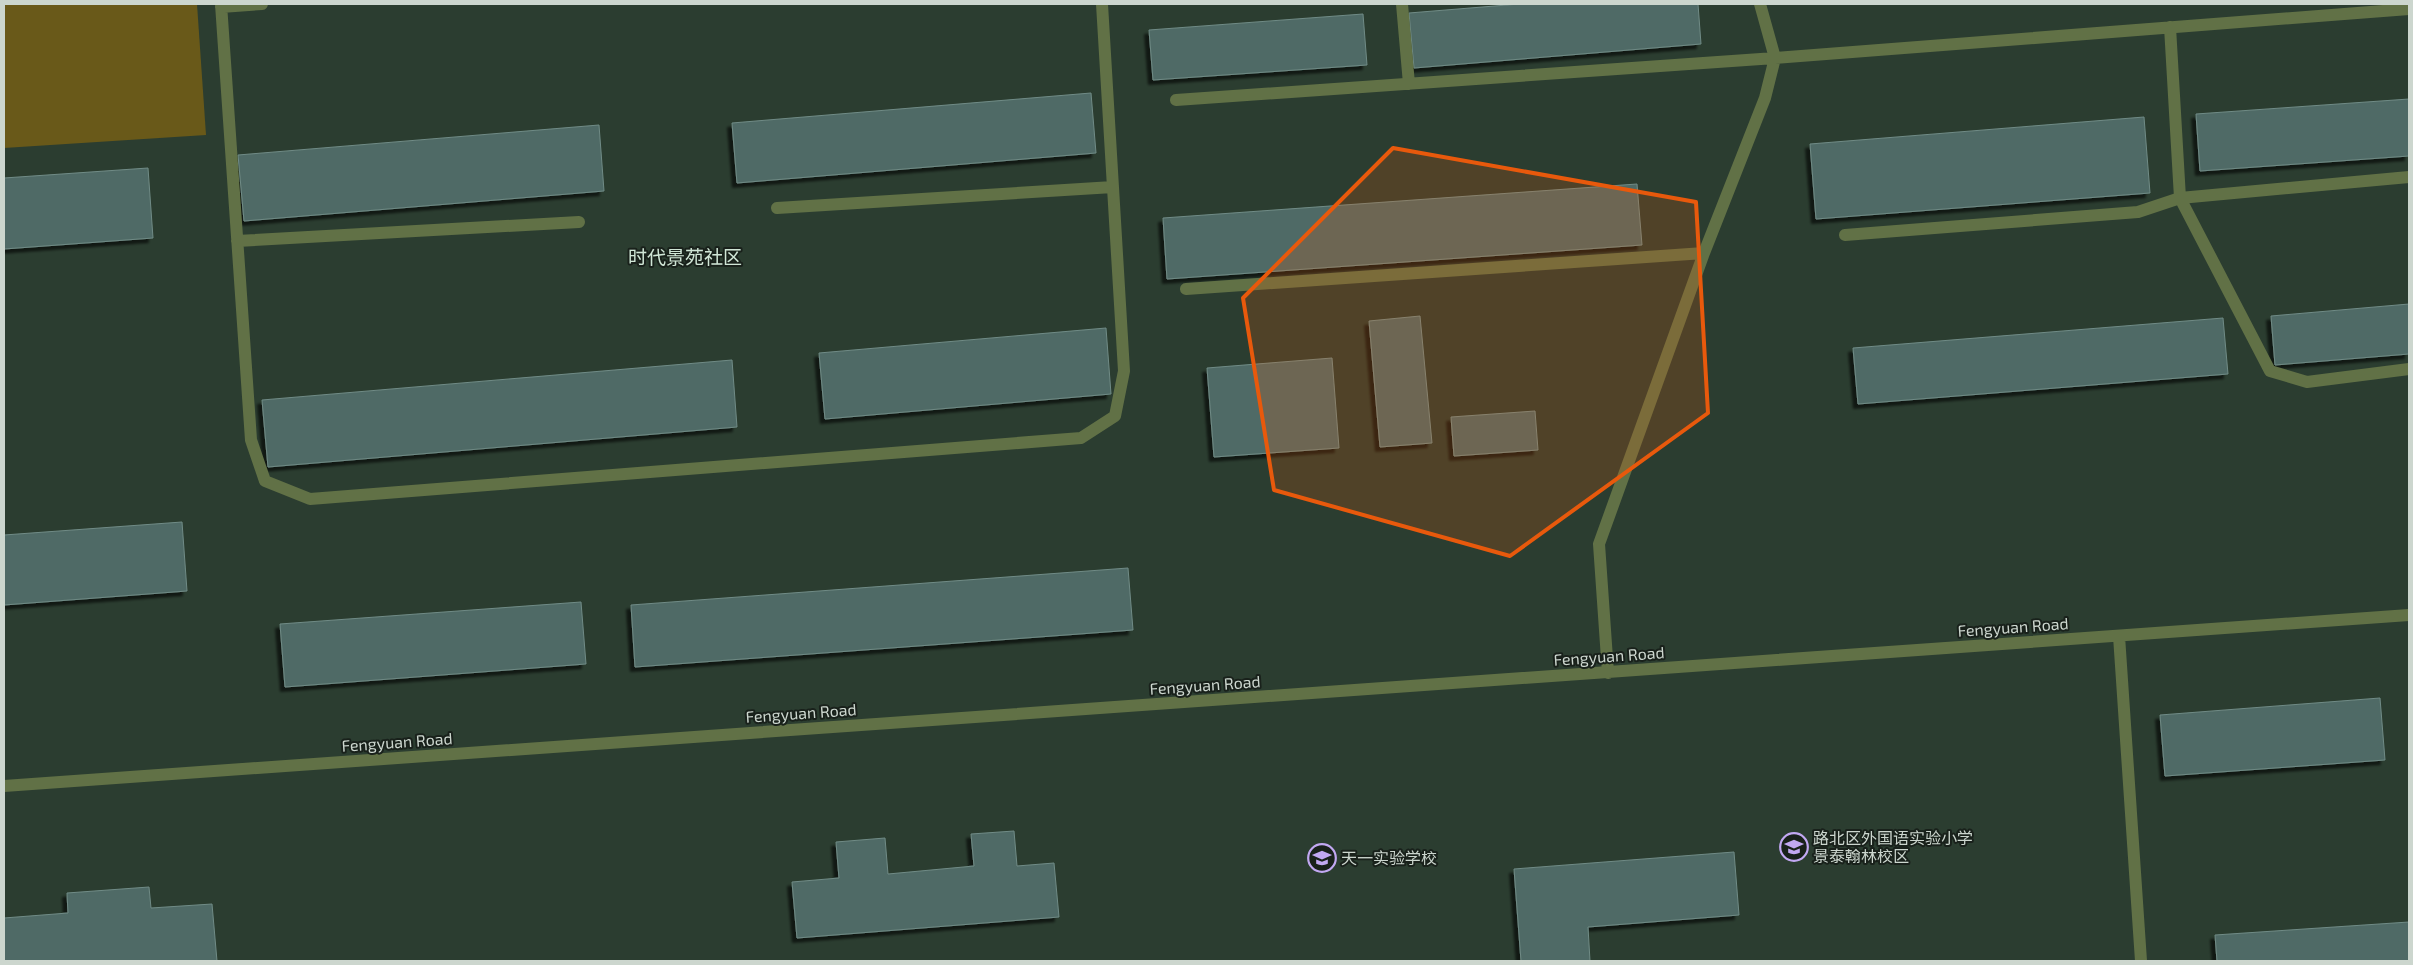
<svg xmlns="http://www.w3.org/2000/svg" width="2413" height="965" viewBox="0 0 2413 965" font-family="'Exo 2','Noto Sans SC',sans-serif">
<defs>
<filter id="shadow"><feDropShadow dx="-4.5" dy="4.5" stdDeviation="1" flood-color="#0009"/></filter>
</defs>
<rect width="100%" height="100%" fill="#2b3d30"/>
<path fill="#695919" d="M4,4H197L206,135L4,148Z"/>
<path fill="#506b66" stroke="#708b86" filter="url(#shadow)" d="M1519,4H1698L1701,44L1414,68L1409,13Z
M1363,14L1367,65L1153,80L1149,30Z
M1091,93L1096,153L737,183L732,123Z
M2409,99V156L2200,171L2196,114Z
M2144,117L2150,193L1816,219L1810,144Z
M599,125L604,191L244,221L238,155Z
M148,168L153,238L4,249V178Z
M1637,184L1642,245L1167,279L1163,218Z
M2409,304V354L2275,365L2271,316Z
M1420,316L1432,443L1380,447L1369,321Z
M2223,318L2228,374L1858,404L1853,348Z
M1106,328L1111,394L825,419L819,353Z
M1332,358L1339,448L1214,457L1207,368Z
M732,360L737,427L268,467L262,400Z
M1535,411L1538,450L1454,456L1451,417Z
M182,522L187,591L4,605V535Z
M1128,568L1133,630L635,667L631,605Z
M581,602L586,664L285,687L280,624Z
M2380,698L2385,760L2165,776L2160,715Z
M1014,831L1017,866L1054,863L1059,917L797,938L792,882L839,878L836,842L885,838L888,874L974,866L971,834Z
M1734,852L1739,915L1588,927L1590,961H1521L1514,869Z
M149,887L151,908L212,904L217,961H4V918L68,913L67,893Z
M2409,922V961H2217L2215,935Z"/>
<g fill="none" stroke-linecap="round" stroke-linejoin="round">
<path stroke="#617146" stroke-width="12" d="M221,4L251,440L265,481L310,499L1081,438L1115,416L1124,371L1102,4
M1402,4L1409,84
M221,7L262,4
M2170,27L2180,198L2270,371L2307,382L2409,369
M1176,100L1775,58L2409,9
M777,208L1113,187
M1845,235L2138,212L2180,198L2409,177
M237,241L579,222
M1186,289L1704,253
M2119,636L2141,961
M1608,673L1599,544L1704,253L1765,98L1775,58L1760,4
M4,786L2409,615"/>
</g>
<path fill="#e8590c" fill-opacity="0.2" stroke="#e8590c" stroke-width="4" stroke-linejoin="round" d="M1393,148L1696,202L1708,413L1510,556L1274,490L1243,298Z"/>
<defs>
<symbol id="school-ring" viewBox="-11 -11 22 22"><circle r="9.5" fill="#19211b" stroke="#c2a8f2" stroke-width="1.5"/><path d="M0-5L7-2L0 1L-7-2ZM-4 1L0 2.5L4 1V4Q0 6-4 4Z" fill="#c2a8f2"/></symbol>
</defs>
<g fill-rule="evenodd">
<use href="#school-ring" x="1778" y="831" width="32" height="32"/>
<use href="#school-ring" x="1306" y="842" width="32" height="32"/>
</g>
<g text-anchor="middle" stroke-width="4" stroke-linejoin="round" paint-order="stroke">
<g font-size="16" fill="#ccd6ce" stroke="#19211b">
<text transform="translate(2013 627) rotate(-4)" y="6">Fengyuan Road</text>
<text transform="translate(1609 656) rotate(-4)" y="6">Fengyuan Road</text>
<text transform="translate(1205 685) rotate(-4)" y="6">Fengyuan Road</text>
<text transform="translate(801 713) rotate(-4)" y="6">Fengyuan Road</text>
<text transform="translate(397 742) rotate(-4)" y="6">Fengyuan Road</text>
</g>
<g font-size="16" fill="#ccd6ce" stroke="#19211b" text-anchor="start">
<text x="1813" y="844">路北区外国语实验小学<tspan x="1813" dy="18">景泰翰林校区</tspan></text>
<text x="1341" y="864">天一实验学校</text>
</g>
<g font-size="19" fill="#d0e6d6" stroke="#19211b">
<text x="685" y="264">时代景苑社区</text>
</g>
</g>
<rect width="2413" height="965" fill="none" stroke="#ccd6ce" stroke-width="10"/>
</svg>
